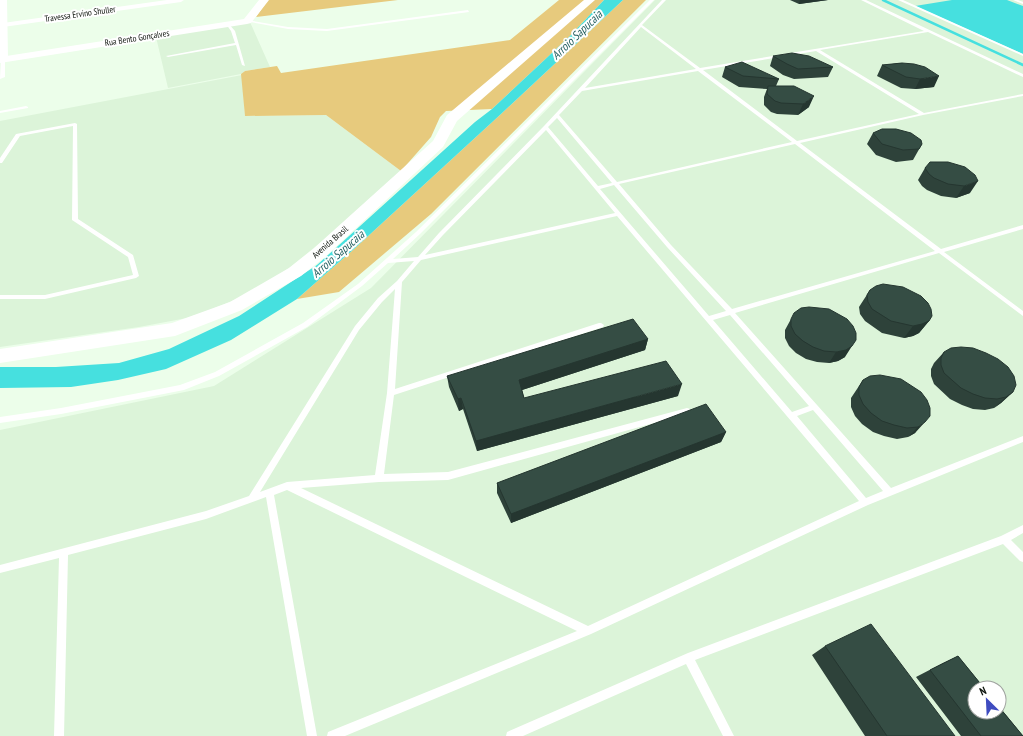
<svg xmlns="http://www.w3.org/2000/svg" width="1023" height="736" viewBox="0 0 1023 736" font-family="'PT Sans Narrow',sans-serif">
<rect width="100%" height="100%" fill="#ecfeea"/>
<path fill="#dcf4d9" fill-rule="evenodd" d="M655,0H1023V736H0V430L214,386L371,288ZM975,688H999V712H975Z
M250,22L270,67L245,71L241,74L168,88L156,37Z
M242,75L245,116L326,115L401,171L325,239L289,268L251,293L210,310L187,318L139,327L0,347V121Z"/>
<path fill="#e7ca7d" d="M268,0H398L256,17Z
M559,0H604L569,37L492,109L446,111L440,117L431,137L401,171L326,115L245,116L241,74L245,71L277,66L281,73L510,40Z
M623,0H646L431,214L339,292L297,299L354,249L501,114Z"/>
<path fill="#46e0df" d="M604,0H623L501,114L354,249L297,299L231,340L166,369L118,380L71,387L0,388V367H56L119,363L169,349L239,316L317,265L475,122L492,109L569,37Z
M952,0H1007L1023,6V54L915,6Z"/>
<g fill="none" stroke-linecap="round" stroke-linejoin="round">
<path stroke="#46e0df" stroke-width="2.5" d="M883,0L1023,65"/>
<path fill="#fff" fill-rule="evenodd" d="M650,0H654L420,234L393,259L418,257L439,233L544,126L662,0H666L642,25L700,68L924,31L861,0H866L1023,74V77L928,32L820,50L924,113L1023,94V96L923,115L800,143L941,249L1023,225V229L944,252L1023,311V316L939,253L735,313L891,488L1023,436V442L868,505L591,634L345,736H327L328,732L577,631L287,490L274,495L317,736H307L266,497L206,519L68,555L64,736H54L59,558L0,573V565L206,511L249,496L355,326L378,298L397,281L414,261L388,263L362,286L307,327L219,376L184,390L61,414L0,423V417L61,408L180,385L215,372L303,323L358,284L416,232ZM641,27L696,69L585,88ZM816,51L919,114L797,141L703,70ZM698,71L792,142L617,182L559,115L582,91ZM557,118L612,183L598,186L548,127ZM546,130L615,213L425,255L443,235ZM795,144L935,251L732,309L671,245L619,184ZM614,185L667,247L726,311L709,316L600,189ZM617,216L859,501L588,626L301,488L379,482L448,480L690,413L691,411L690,409L687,408L448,472L384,474L394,395L603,327L604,325L601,323H599L395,389L402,282L421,260ZM395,289L387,393L375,475L287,482L260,492L359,330L382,302ZM730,315L809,406L792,412L713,320ZM813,410L883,491L866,498L797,416Z
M898,0H903L1023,54V56Z
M1013,0H1018L1023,2V4Z
M468,10L469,12L327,31L288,29L245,21L247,20L288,27L327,29Z
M228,23L235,31L245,66L242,65L236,45L168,57L166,56L235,43L231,31L226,24Z
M3,58L5,59V77L0,79L1,59Z
M26,106L28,107V108L0,113V111Z
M75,123L77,124L78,219L133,255L139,276L136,278L45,299H0V295H45L133,275L128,257L72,220L73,126L20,136L2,163H0V158L16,134Z
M1023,525V533L1011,540L1023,552V562L1020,561L1003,544L695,660L734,736H723L686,664L523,736H506L507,732L688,653L1001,536Z"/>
<path fill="#fff" fill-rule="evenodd" d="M167,0H184L181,2L3,27L0,26V23H3Z"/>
<path fill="#fff" fill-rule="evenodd" d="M0,0H7L8,59L3,62L0,61Z"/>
<path fill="#fff" fill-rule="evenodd" d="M259,0H269L251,23L247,24L0,63V57L244,19Z
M584,0H595L457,121L443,147L325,257L301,276L242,310L175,336L0,363V349L172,323L230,302L289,268L313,249L433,141L447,115Z"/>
</g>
<path fill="#2e423a" d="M790,0H828L799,4Z
M773,56L833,67L828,77L794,79L783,75L770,66Z
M902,63L934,87L915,89L901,88L877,76L882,65Z
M725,67L779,79L776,86L809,107L798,115L777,114L771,112L764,105V97L767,89L739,87L722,77Z
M873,133L922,144L913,160L896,162L876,155L867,144Z
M948,162L970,193L956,198L941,196L927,190L922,186L918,180L925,168Z
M870,290L929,321L919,333L913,336L904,338L882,333L865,321L860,314L859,307Z
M791,319L845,357L838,361L829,363L817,362L806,359L796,353L789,346L785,338V330Z
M648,339L645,350L522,390L524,398L678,396L477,451L463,409L459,411L449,387L447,376Z
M944,352L1013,392L1001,403L994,408L985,410L973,409L962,405L950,399L934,384L931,376V369L934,363Z
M863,380L930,408L915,433L908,437L897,439L884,436L873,432L862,424L855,416L851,407V398Z
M726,432L721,442L511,523L497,493V483Z
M825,646L955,736H865L812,655Z
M958,656L1023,736H961L916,677L943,663Z"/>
<path fill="#253630" d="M800,0H828L799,4Z
M939,76L934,87L915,89L920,79Z
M814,96L809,107L798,115L803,104Z
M978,181L970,193L956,198L964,186Z
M929,321L919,333L913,336L904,338L913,326Z
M648,339L645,350L519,391V380Z
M852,346L845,357L838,361L829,363L836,352Z
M682,384L678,396L477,451L476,441Z
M1013,392L1001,403L994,408L1006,397Z
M461,398L463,409L459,411L458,399Z
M925,422L915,433L908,437L918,427Z
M726,432L721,442L511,523V514Z"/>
<path fill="#354d44" stroke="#253630" d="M792,53L809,56L833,67L798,69L787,64L773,56Z
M742,62L779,79L743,76L725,67Z
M902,63L914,64L925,67L939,76L920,79L906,77L882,65Z
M768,86H794L814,96L803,104L781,103L775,101L767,94Z
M882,129H896L911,133L921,140L922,144L919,149L903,150L882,144L873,133Z
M930,162H948L965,167L975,175L978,181L964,186L948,184L934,178L929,174L925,168Z
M883,284L903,287L921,296L928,303L931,309L932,316L929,321L922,324L913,326L891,321L872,309L868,302L867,295L870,290L876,286Z
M809,307L829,309L847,319L853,326L856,333V340L852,346L846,350L836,352L824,351L813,347L803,341L795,334L791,326V319L794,313L801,308Z
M633,319L648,339L519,380L524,398L666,361L682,384L476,441L461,398L458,399L447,376Z
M961,347L973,348L986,353L998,359L1008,367L1014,376L1016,385L1013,392L1006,397L997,399L985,398L973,394L961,388L944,373L941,365V358L944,352L951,348Z
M880,375L901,379L921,392L927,400L930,408V416L925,422L918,427L907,428L894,425L882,421L871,413L863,404L859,395V387L863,380L870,376Z
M706,404L726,432L511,514L497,483Z
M871,624L955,736H887L825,646Z
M958,656L984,688H975V712H999V707L1023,736H981L930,670Z"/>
<g text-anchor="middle" stroke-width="4" stroke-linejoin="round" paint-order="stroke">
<g font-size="9" fill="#0d130c" stroke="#fff">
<text transform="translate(80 14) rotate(-8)" y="3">Travessa Ervino Shuller</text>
<text transform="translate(137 38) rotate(-9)" y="3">Rua Bento Gonçalves</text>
<text transform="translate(330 242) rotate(-41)" y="3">Avenida Brasil</text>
</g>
<g font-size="12" font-style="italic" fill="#225f5f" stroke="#fff">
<text transform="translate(577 35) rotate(-44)" y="4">Arroio Sapucaia</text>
<text transform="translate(338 254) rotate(-41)" y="4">Arroio Sapucaia</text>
</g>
</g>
<g transform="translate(987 700) rotate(336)"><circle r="19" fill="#ffffff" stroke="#9ea19e"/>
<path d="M0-3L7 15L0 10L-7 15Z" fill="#3f4cc0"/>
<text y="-6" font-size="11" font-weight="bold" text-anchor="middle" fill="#0d130c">N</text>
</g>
</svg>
